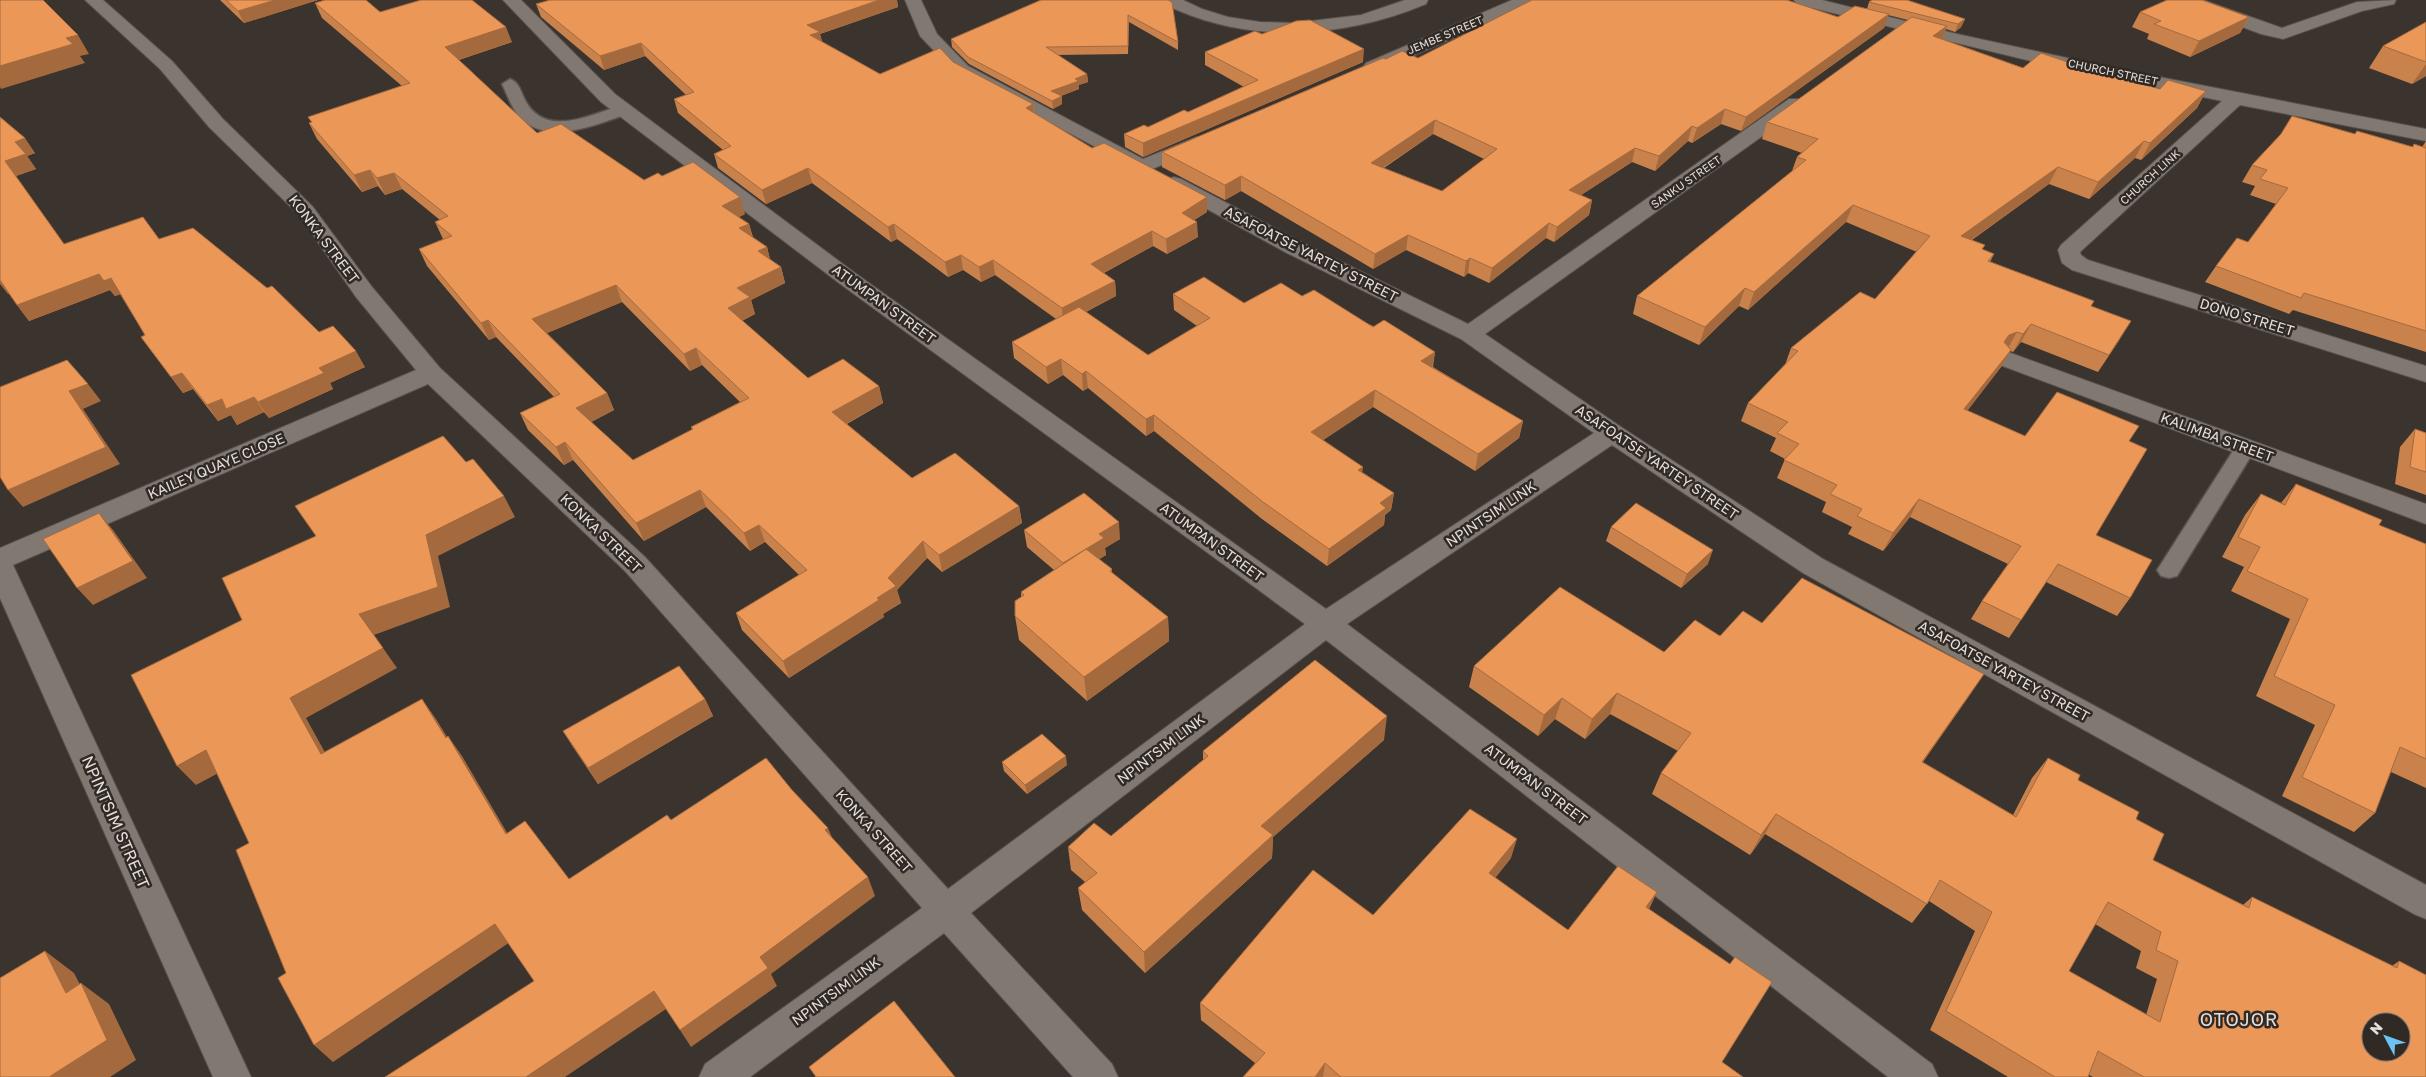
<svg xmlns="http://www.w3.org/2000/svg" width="2426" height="1077" viewBox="0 0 2426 1077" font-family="'Golos Text',sans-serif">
<rect width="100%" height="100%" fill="#3a332e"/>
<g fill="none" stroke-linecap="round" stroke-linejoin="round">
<defs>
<path id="service" d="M510,79C519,82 521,92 525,100C546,140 592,113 624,105L632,110L630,113C600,123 552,145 524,121C513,113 508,96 502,84Z
M2245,441L2252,443L2256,448L2177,576L2169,578L2161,576L2157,570L2161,564L2238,443Z"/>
<path id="minor" d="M85,0H103L172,61L223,119L313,207L372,287L440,368L645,557L948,889L1305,624L839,283L601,102L503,0H521L615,94L855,273L1326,609L1594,433L1461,339L1287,253L1167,187L1164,183L1167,179L1174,177L1181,179L1303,243L1468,324L1789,99H1803L1805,103L1803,107L1485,334L1621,427L1823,559L2426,885V919L2414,914L1803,573L1612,445L1347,624L1932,1064L1938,1077H1888L1326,640L971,913L1112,1064L1118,1077H1073L944,933L750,1077H699L705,1064L922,908L625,571L428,384L13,565L251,1077H213L0,598V548L416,370L356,297L299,215L209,127L160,69Z
M905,0H921L937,34L968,66L1143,159L1197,137L1204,139L1207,143L1204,147L1150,170L1143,172L1136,170L1134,167L956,74L920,36Z
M1162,0H1183L1202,9L1228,17L1260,22L1294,23L1361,15L1405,0H1428L1426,4C1342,39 1247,45 1164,4Z
M1512,0H1534L1532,4L1378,71H1366L1363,67L1366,63Z
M1794,0H1822L1957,34L2113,68L2426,129V141L2240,105L2080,252L2081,255L2088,260L2426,366V382L2072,270L2062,263L2058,250L2061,245L2222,101L2035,62L1796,4Z
M2179,0H2203L2282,28L2357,2L2396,0L2394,4L2362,11L2283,39L2261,34L2181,4Z
M2008,352L2426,504V524L2000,365L1996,360L2000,355Z"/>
</defs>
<use href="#service" stroke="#58514d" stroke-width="3"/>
<use href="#minor" stroke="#58514d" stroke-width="2"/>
<use href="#service" fill="#817872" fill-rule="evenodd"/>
<use href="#minor" fill="#817872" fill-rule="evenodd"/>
</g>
<path fill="#c9824c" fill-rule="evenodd" d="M220,0H318L244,23Z
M550,0H897L898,7L820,34L822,42L880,74L953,62L1033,104L1034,113L1092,148L1207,197V212L1194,220L1198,237L1167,254L1153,246L1104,273L1115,281L1116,296L1086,312L1148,355L1197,326L1174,310L1173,294L1244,303L1302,296L1435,352L1433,367L1523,421L1519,438L1475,471L1373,407L1323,440L1362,472L1394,493L1391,510L1385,515L1384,525L1327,566L1262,519L1154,431L1146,436L1088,388L1083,391L1063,375L1048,384L1014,358L1012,342L1056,319L995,275L981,282L963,270L948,277L897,239L891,242L812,183L766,204L718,168L714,154L723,150L678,113L674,99L686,95L645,56L604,70L541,17L536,4Z
M1172,2L1178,42V50L1129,22L1128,54L1057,55L1087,74L1088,82L1079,85V89L1061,96L1062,104L1053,109L969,64L952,47L951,39Z
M1869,2L1965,19L1961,27L1955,32L1946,29L1942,39L2023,68L2088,69L2160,89L2206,91L2197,108L2141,160L2135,158L2089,199L2049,184L1972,240L1983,250L1994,254L1990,262L2091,306L2120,339L2098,372L2021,342L2013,352L2010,351L2001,367L1967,411L2025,436L2129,441L2096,535L2130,598L2117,616L2046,582L2009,638L1971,619L1982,601L2008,564L1910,517L1883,551L1848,534L1852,527L1822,512L1826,502L1777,478L1785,459L1770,451L1776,438L1741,421L1748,403L1785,365L1791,348L1875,299L1917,252L1846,222L1748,310L1739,306L1699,345L1633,314L1637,296L1792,171L1797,157L1802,153L1762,139L1767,122L1908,20L1888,15L1884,28L1741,131L1721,124L1692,143L1688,141L1655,171L1632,162L1581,195L1592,200L1589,215L1554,242L1546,238L1489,283L1468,273L1464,277L1406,250L1373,269L1241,191L1225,200L1162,167V152L1386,59L1418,58L1838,17L1867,9ZM1433,134L1484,159L1442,191L1384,168Z
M315,3L380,12L512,42L459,60L537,133L644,180L662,176L745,214L739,217L749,224L753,237L767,247L770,259L781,267L785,283L751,300L755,314L742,321L808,378L879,386L883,403L847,424L912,478L1019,506L1022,523L942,572L927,558L897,590L901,603L883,614L884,617L789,678L742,630L736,613L799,575L765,542L750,551L706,507L644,541L573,460L564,465L528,430L520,413L554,397L496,337L489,340L427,266L419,249L443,239L435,222L440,220L402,189L385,195L378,186L362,192L317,139L309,123L311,122L308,117L402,86L322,18ZM622,302L690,371L702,365L740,402L691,427L692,430L633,460L591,422L614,410L607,393L547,333Z
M2140,12L2249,17L2240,33L2190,57L2147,39L2149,34L2132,27Z
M2426,22V76L2412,84L2369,68L2383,46Z
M1262,34L1363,62L1143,157L1125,147L1124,134L1148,127L1188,112L1244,87L1205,65V52Z
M0,117L35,153L27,156L36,169L16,176L64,244L159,239L319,332L365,367L330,383L333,389L269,418L264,412L237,425L231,415L218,421L193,389L183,393L141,337L145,335L120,294L115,296L110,290L29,321L9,294H8Z
M2355,134L2412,147L2414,144L2422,147L2426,141V352L2293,310L2289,314L2205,282L2216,266L2248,242L2276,204L2250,195L2255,186L2242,182L2252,165Z
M2415,429L2426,433V495L2395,484L2400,447Z
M2296,484L2379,525L2426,544V788L2391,772L2375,813L2354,832L2282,796L2315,725L2256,696L2290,619L2231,591L2244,567L2222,557L2245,515L2261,494L2281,503Z
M1611,527L1708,564L1681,588L1606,541Z
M1024,530L1120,539L1105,548L1106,555L1099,559L1112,569V573L1168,617L1169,641L1087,701L1019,640L1015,616L1021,597V592L1054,570L1027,547Z
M1762,623L1984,674L1923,762L2013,815L2032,778L2048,758L2078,780L2136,819L2153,860L2243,905L2252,897L2392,966L2399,961L2426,1077H2093L2089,1075L2088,1077H2008L1930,1030L1975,931L1929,901L1912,923L1765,834L1750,855L1652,794L1661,773L1678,751L1610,714L1585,739L1555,719L1538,736L1469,687L1474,666L1664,652ZM2095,924L2141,951L2136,968L2157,979L2146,1015L2069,971Z
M705,699L713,716L598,784L573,747L563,731Z
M1384,740L1273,837L1272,858L1145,973L1082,910L1078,888L1085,882L1071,870L1068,847L1111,836L1203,760V751Z
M1002,762L1067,765L1027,794L1004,771Z
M1511,858L1495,878L1568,930L1657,892L1649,909L1722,1062L1743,1077H1243L1255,1063L1201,1020L1200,1003L1373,915Z"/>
<path fill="#a46a3e" d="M275,0H318L244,23L238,11Z
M879,0H897L898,7L820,34L823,45L813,49L807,25Z
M1889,14L1884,28L1741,131L1746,117Z
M2249,17L2240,33L2190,57L2199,41Z
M1965,19L1961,27L1955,32L1958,24Z
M1947,26L1941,42L1933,36Z
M506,27L512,42L452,62L445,47Z
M78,35L89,54L80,56L85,63L1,89L0,87V66L66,38Z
M641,43L645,56L604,70L600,56Z
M1364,49L1363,62L1143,157V143Z
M2426,64V76L2412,84Z
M1087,74L1088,82L1079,85V89L1052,99L1051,91L1075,79Z
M2206,91L2197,108L2141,160L2150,143Z
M1062,96V104L1053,109L1052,101Z
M1033,104L1034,119L1026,108Z
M1725,109L1721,124L1692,143L1697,128Z
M1435,120L1433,134L1369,177L1371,163Z
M1692,126L1688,141L1655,171L1659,156Z
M25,138L35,153L27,156L36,169L16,176L5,161L15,142Z
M2144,141L2135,158L2089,199L2098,182Z
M1635,148L1632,162L1566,205L1569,190Z
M2058,167L2049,184L1953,253L1961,236Z
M808,168L812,183L766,204L762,190Z
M370,170L378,186L362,192L354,175Z
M394,173L402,189L385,195L377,178Z
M1241,176V191L1225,200V185Z
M740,197L745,214L727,223L722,206Z
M1207,197V212L1182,228V213Z
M1592,200L1589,215L1554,242L1557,227Z
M1853,205L1846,222L1748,310L1754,292Z
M1197,222L1198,237L1167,254L1166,239Z
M1549,223L1546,238L1489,283L1492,268Z
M749,224L753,240L739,228Z
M894,224L897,239L891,242L888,227Z
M1152,231L1153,246L1092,279L1091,264Z
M1408,235L1406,250L1373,269L1375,254Z
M767,247L771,264L758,251Z
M961,255L963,270L948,277L945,262Z
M1470,258L1468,273L1464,277L1466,261Z
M993,260L995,275L981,282L979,267Z
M781,267L785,283L751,300L755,314L733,325L728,308L737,288Z
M99,274L111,278L122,294L115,296L110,290L29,321L17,305Z
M0,279L11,293L8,294L0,284Z
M1115,281L1116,296L1063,323L1062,308Z
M616,285L622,302L540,336L532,319Z
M1745,288L1739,306L1699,345L1705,327Z
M488,320L496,337L489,340L481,323Z
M2131,321L2120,339L2098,372Z
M2031,324L2021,342L2013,352L2023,334Z
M2017,332L2007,350L2004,342L2009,335Z
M696,348L702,365L690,371L684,354Z
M2011,350L2001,367L1955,427L1964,409Z
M356,351L365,367L330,383L333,389L269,418L258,402L319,368Z
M1435,352L1432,368L1421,361Z
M1061,359L1063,375L1048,384L1046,367Z
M1086,371L1088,388L1083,391L1082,374Z
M182,373L193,389L183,393L171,377Z
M88,384L101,401L83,409L120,464L23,507L8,490L69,391Z
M879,386L883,403L837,429L832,412Z
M1375,390L1373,407L1310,449L1311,432Z
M607,393L614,410L584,426L576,408Z
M254,397L264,412L237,425L231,415L218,421L207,405L222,399Z
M1154,415V431L1146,436V419Z
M1523,421L1519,438L1475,471L1478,454Z
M565,442L573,460L564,465L556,447Z
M1363,467L1361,483L1358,470Z
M700,490L706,507L644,541L636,523Z
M1394,493L1391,510L1385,515L1384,525L1327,566L1329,549L1380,503Z
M504,496L515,517L438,556L450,607L374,635L359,614L426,535Z
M1919,499L1910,517L1883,551L1893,533Z
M1019,506L1022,523L942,572L939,555Z
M99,513L113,530L147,578L93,605L77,588Z
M1119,522L1120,539L1105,548L1106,555L1065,581L1063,563L1099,534Z
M759,525L765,542L750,551L744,533Z
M923,541L927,558L897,590L901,603L883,614L884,617L789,678L783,661L877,598L888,578Z
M1713,550L1708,564L1681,588L1687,574Z
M1168,617L1169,641L1087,701L1084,677Z
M383,648L397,668L306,718L337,774L321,754L290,698Z
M1984,674L1970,695L1909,782L1922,762Z
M1617,693L1610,714L1585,739L1592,719Z
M1562,698L1555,719L1538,736L1544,715Z
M422,699L436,719L460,758L446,738Z
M705,699L713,716L598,784L588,768Z
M1387,716L1384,740L1273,837L1272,858L1145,973L1144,952L1261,826Z
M448,736L462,756L519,853L506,834Z
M206,750L224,770L196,785L177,766Z
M1066,756L1067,765L1027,794L1025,785Z
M1776,814L1765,834L1750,855L1761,835Z
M828,828L836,847L825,830Z
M1517,839L1511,858L1484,892L1489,873Z
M868,877L875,896L771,974L777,986L691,1047L680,1030L760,957Z
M1657,892L1648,910L1646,907Z
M495,924L510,942L333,1062L314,1045Z
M45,951L74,973L95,1014L66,993Z
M81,983L109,1004L136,1060L110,1077H49Z
M654,991L666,1009L565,1077H526Z
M1325,1063L1323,1077H1315Z"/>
<path fill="#ea9758" stroke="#a46a3e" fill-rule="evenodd" d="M0,0H43L78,35L66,38L73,44L0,66Z
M226,0H275L238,11Z
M325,0H366L380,12L421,0H472L506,27L445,47L537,133L561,124L644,180L658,173L662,176L693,162L740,197L722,206L749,224L739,228L767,247L758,251L781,267L737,288L750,297L728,308L808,378L843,359L879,386L832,412L912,478L955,453L1019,506L939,555L923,541L888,578L896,586L877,598L879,600L783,661L736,613L807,570L759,525L744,533L700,490L636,523L565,442L556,447L520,413L560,394L488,320L481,323L419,249L452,236L435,222L448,216L394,173L377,178L370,170L354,175L309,123L312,122L308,117L410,83L315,3ZM616,285L684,354L696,348L749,398L691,427L693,429L633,460L576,408L607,393L532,319Z
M550,0H879L807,25L820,32L810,35L880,74L940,48L953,62L1033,104L1026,108L1092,148L1104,143L1207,197L1182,213L1197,222L1166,239L1152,231L1091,264L1115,281L1062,308L993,260L979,267L961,255L945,262L894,224L888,227L808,168L762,190L714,154L731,146L674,99L694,92L641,43L600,56L536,4Z
M1041,0H1168L1172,2L1178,42L1128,15V46L1046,47L1087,74L1075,79L1079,81L1051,91L1062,96L1052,101L968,57L951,39Z
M1532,0H1787L1838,17L1855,6L1889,14L1746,117L1725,109L1697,128L1692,126L1659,156L1635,148L1569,190L1592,200L1557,227L1549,223L1492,268L1470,258L1466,261L1408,235L1375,254L1241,176L1225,185L1162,152L1383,58L1386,59L1402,51L1418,58ZM1435,120L1497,149L1442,191L1371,163Z
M1872,0H1907L1965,19L1958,24L1869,2Z
M2167,0H2202L2249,17L2199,41L2154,24L2161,21L2140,12Z
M1912,17L1947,26L1933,36L2023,68L2041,53L2088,69L2160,89L2168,80L2206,91L2150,143L2144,141L2098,182L2058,167L1961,236L1985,245L1982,249L1994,254L1988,261L2094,301L2091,306L2131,321L2109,355L2031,324L2023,334L2017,332L2009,335L2004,342L2011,350L1964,409L2025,436L2057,392L2139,426L2129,441L2147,449L2096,535L2152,560L2130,598L2058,564L2021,620L1982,601L2021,546L1919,499L1893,533L1857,516L1862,509L1830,494L1837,485L1784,460L1799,444L1777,433L1788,422L1748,403L1798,351L1791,348L1860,292L1875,299L1930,236L1853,205L1754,292L1745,288L1705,327L1637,296L1806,160L1797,157L1818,139L1767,122Z
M1310,20L1364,49L1143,143L1124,134L1144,125L1148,127L1184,110L1188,112L1258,80L1205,52L1255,31L1262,34L1296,21Z
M2426,22V62L2383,46Z
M2292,116L2355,134L2357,131L2413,147L2414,144L2426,148V331L2304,293L2301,298L2216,266L2237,238L2248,242L2288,188L2260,179L2267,170L2252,165L2281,134Z
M0,117L25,138L15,142L26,154L5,161L64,244L143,217L159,239L193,228L267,288L272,286L319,332L333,326L356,351L319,368L324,373L258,402L254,397L226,409L222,399L207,405L182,373L171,377L141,337L145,335L111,278L104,281L99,274L17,305L0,280Z
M1204,277L1244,303L1281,283L1302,296L1314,290L1373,327L1384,320L1435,352L1421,361L1523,421L1478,454L1375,390L1311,432L1363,467L1358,470L1394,493L1380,503L1386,508L1329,549L1263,502L1154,415L1146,419L1086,371L1082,374L1061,359L1046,367L1012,342L1079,307L1148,355L1210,318L1173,294Z
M67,360L88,384L69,391L106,447L8,490L0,477V387Z
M2415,429L2426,433V472L2410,467Z
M443,436L466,462L473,459L504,496L426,535L438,587L359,614L383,648L290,698L321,754L422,699L446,738L448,736L506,834L525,821L569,879L667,815L671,820L766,758L792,790L828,828L825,830L868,877L760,957L768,968L680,1030L654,991L526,1077H385L534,981L495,924L314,1045L278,978L286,973L236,850L249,843L206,750L177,766L131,675L242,620L222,578L316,536L295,506Z
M2296,484L2382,520L2379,525L2426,544V759L2400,747L2375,813L2302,777L2335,705L2274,676L2308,599L2247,571L2260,547L2238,537L2261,494L2285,505Z
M1084,493L1119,522L1099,534L1104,538L1063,563L1024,530Z
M1636,503L1713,550L1687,574L1611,527Z
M99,513L133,561L77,588L43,539Z
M1086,549L1112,569L1110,571L1168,617L1084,677L1015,616V601L1024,595L1021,592Z
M1802,578L1984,674L1922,762L2016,817L2048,758L2080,775L2078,780L2139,812L2136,819L2164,834L2153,860L2249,908L2252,897L2397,968L2399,961L2426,975V1077H2144L2098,1051L2088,1077H2055L1946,1011L1992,912L1940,880L1927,904L1776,814L1761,835L1661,773L1691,733L1617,693L1592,719L1562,698L1544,715L1474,666L1560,587L1664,652L1695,620L1720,636L1743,611L1762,623ZM2108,902L2161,932L2156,950L2178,961L2160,1022L2069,971ZM2371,1022H2401V1052H2371Z
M1315,660L1387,716L1261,826L1273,835L1144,952L1078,888L1097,873L1068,847L1094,823L1111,836L1208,756L1203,751Z
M679,666L705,699L588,768L563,731Z
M1042,734L1066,756L1025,785L1002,762Z
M1470,809L1517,839L1489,873L1568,930L1618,866L1657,892L1646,907L1730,964L1735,957L1772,982L1722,1062L1743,1077H1341L1325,1063L1315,1077H1243L1265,1053L1200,1003L1313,870L1373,915Z
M45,951L66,993L81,983L107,1040L49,1077H0V978Z
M894,1001L955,1077H816L809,1067Z"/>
<g text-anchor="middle" stroke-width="5" stroke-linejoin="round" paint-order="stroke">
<g font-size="11" fill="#e4dfdc" stroke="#302924">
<text transform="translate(1445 35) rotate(-23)" y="4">JEMBE STREET</text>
<text transform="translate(2113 72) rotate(12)" y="4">CHURCH STREET</text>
<text transform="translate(2150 177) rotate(-42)" y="4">CHURCH LINK</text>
<text transform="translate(1686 182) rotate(-35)" y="4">SANKU STREET</text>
</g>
<g font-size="14" fill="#e4dfdc" stroke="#302924">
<text transform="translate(324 239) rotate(53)" y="5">KONKA STREET</text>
<text transform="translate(1311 254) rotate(27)" y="5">ASAFOATSE YARTEY STREET</text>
<text transform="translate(884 304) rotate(36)" y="5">ATUMPAN STREET</text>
<text transform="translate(2247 317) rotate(17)" y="5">DONO STREET</text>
<text transform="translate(2217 437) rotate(20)" y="5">KALIMBA STREET</text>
<text transform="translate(1657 462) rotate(34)" y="5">ASAFOATSE YARTEY STREET</text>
<text transform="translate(216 466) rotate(-23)" y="5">KAILEY QUAYE CLOSE</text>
<text transform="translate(1491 514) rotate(-34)" y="5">NPINTSIM LINK</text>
<text transform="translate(601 533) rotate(44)" y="5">KONKA STREET</text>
<text transform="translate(1212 542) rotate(36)" y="5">ATUMPAN STREET</text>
<text transform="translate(2004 671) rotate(29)" y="5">ASAFOATSE YARTEY STREET</text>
<text transform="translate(1161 749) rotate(-37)" y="5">NPINTSIM LINK</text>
<text transform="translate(1536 784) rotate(37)" y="5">ATUMPAN STREET</text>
<text transform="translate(874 831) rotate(48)" y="5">KONKA STREET</text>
<text transform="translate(836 991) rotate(-36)" y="5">NPINTSIM LINK</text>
</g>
<g font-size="16" fill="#e4dfdc" stroke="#302924">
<text transform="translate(116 822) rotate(66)" y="6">NPINTSIM STREET</text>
</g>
<g font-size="18" letter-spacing="1" fill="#e4dfdc" stroke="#302924">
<text x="2239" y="1026">OTOJOR</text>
</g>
</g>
<g transform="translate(2386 1037) rotate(311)"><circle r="24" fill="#302924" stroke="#78726e"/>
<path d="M0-4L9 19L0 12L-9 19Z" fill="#6bc3f2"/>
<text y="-8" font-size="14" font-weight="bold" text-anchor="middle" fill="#e4dfdc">N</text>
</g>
</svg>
